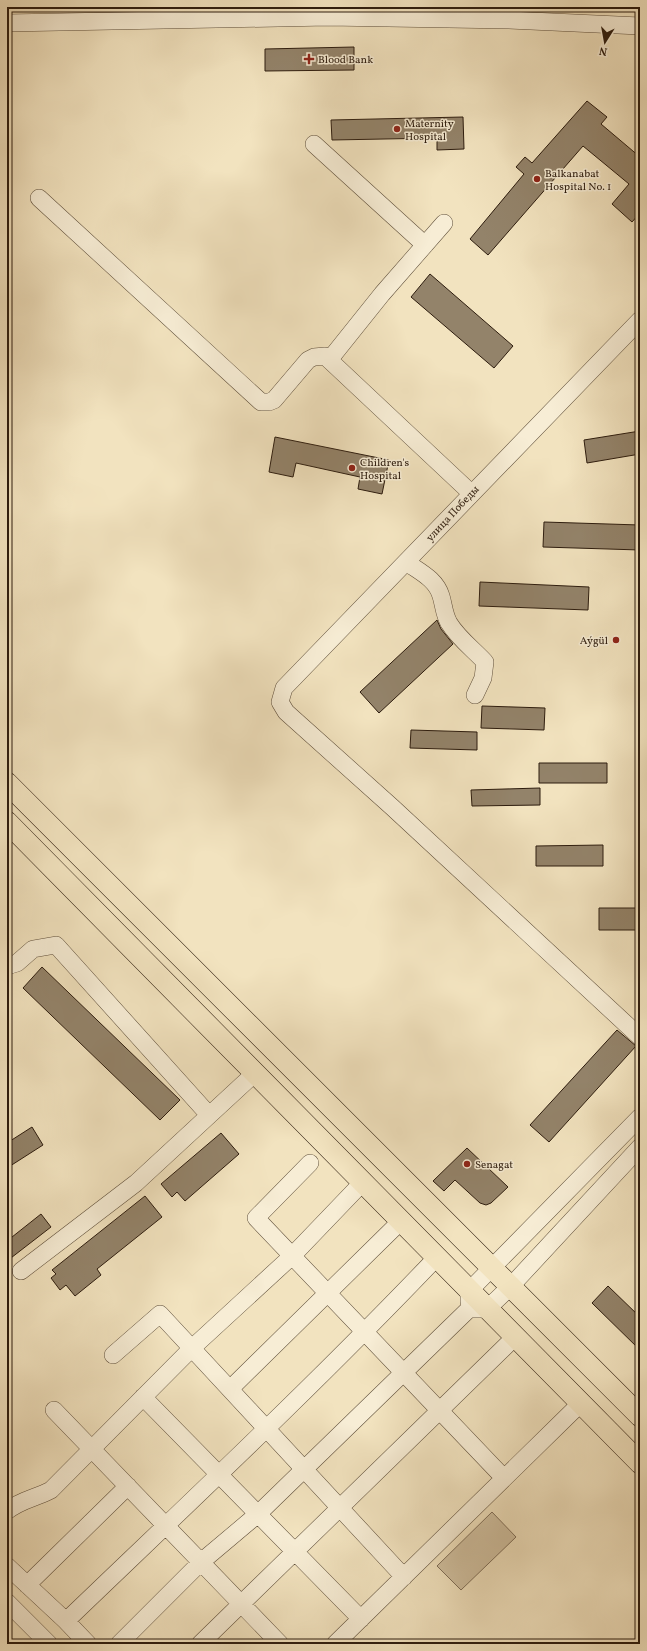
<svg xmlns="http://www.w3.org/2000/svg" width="647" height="1651" viewBox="0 0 647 1651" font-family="Vollkorn,serif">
<rect width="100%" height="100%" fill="#f2e3bf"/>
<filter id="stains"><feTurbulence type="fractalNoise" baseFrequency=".005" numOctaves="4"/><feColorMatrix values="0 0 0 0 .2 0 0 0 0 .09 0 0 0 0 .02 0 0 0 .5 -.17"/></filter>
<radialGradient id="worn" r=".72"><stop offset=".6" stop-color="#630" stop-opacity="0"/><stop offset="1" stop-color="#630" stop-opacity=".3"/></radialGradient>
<path fill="#d1c1a1" stroke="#7f6e58" d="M492,1512L516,1537L461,1590L437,1566Z"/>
<path fill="#93836a" stroke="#2d1c0e" d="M354,47V70L265,71V49Z
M587,101L607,117L601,124L640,157V213L632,222L612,204L629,184L583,146L488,255L470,239L524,174L516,167L525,157L532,163Z
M463,117L464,149L437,150V138L332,140L331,120Z
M430,274L513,346L494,368L411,297Z
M640,431V454L587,463L584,440Z
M275,437L389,460L382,494L358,489L360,477L296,463L293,477L269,472Z
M544,522L640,525V550L543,547Z
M480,582L589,587L588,610L479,606Z
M437,620L441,629L453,644L379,713L360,692Z
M482,706L545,708L544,730L481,728Z
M411,730L477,732V750L410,748Z
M539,763H607V783H539Z
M540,788V805L472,806L471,790Z
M603,845V866H536V846Z
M599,908H640V930H599Z
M42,967L180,1100L160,1120L23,988Z
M617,1030L636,1046L549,1142L530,1125Z
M32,1127L43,1145L7,1168V1143Z
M221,1133L239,1154L185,1201L177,1192L172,1197L161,1184Z
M467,1148L508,1187L491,1203L486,1205L480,1203L455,1180L444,1191L433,1181Z
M145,1196L162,1217L97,1269L101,1275L75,1296L66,1285L60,1290L51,1278L56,1274L52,1270Z
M41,1214L51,1227L7,1261V1241Z
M608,1286L640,1317V1350L592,1303Z"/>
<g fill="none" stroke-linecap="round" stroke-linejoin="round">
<defs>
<path id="minor" d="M7,23L328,17L509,20L640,26
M314,144L425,245
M39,198L261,402H269L274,400L308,360L314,357L325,356L471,493
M640,320L284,688L280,702L286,712L392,807L640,1037
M330,359L382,294L444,223
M406,562C420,572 436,579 441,596C444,606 444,614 449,623C458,638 474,650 485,662L483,678L475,695
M7,966L17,963L33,949L56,945L209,1115
M310,1163L256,1218L504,1478
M21,1271L136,1183L255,1073
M469,1302V1291L640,1117
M113,1355L160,1314L404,1577
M230,1389L401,1221
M143,1397L361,1619
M54,1410L280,1644
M7,1511C20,1500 36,1498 51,1490L192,1348L292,1256L363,1182
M7,1566L66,1621L88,1644
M27,1585L128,1486
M7,1602L49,1644
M66,1621C191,1501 317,1383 437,1257
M119,1644L201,1562L258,1514L469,1309H487L511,1286L640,1147
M200,1644L515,1337
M335,1644L581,1403"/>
<path id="major" d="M7,783L640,1416
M7,822L640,1463"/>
</defs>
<use href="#minor" stroke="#5e4e3a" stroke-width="18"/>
<use href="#major" stroke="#2d1c0e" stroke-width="22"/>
<use href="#minor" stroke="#f7edd5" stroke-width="17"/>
<use href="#major" stroke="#f2e3bf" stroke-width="21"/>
</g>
<g fill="#8f2418" stroke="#f7edd5" stroke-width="1.5">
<path d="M307 53h4v4h4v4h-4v4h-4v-4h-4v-4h4z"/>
<circle cx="397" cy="129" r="4"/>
<circle cx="537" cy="179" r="4"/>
<circle cx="352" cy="468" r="4"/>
<circle cx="616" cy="640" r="4"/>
<circle cx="467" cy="1164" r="4"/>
</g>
<g text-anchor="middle" stroke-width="3" stroke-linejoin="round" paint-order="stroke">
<g font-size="11" fill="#2d1c0e" stroke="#f7edd5" text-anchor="start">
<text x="318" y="63">Blood Bank</text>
<text x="405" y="127">Maternity<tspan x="405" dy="13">Hospital</tspan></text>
<text x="545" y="177">Balkanabat<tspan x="545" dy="13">Hospital No. 1</tspan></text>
<text x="360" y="466">Children's<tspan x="360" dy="13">Hospital</tspan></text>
<text x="608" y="644" text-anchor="end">Aýgül</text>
<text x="475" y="1168">Senagat</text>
</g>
<g font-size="11" fill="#2d1c0e" stroke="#f7edd5">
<text transform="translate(452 513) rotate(-47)" y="4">улица Победы</text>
</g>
</g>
<rect width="647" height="1651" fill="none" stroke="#f2e3bf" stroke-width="24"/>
<rect x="8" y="8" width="631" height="1635" fill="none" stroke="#2d1c0e" stroke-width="2"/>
<rect x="12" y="12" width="623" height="1627" fill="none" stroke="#2d1c0e"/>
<g transform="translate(605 42) rotate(191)" stroke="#f7edd5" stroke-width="3" paint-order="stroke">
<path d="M0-3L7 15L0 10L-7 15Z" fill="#2d1c0e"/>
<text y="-6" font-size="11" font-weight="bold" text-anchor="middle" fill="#2d1c0e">N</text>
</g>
<rect width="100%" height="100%" filter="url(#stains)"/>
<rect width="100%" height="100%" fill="url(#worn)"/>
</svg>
